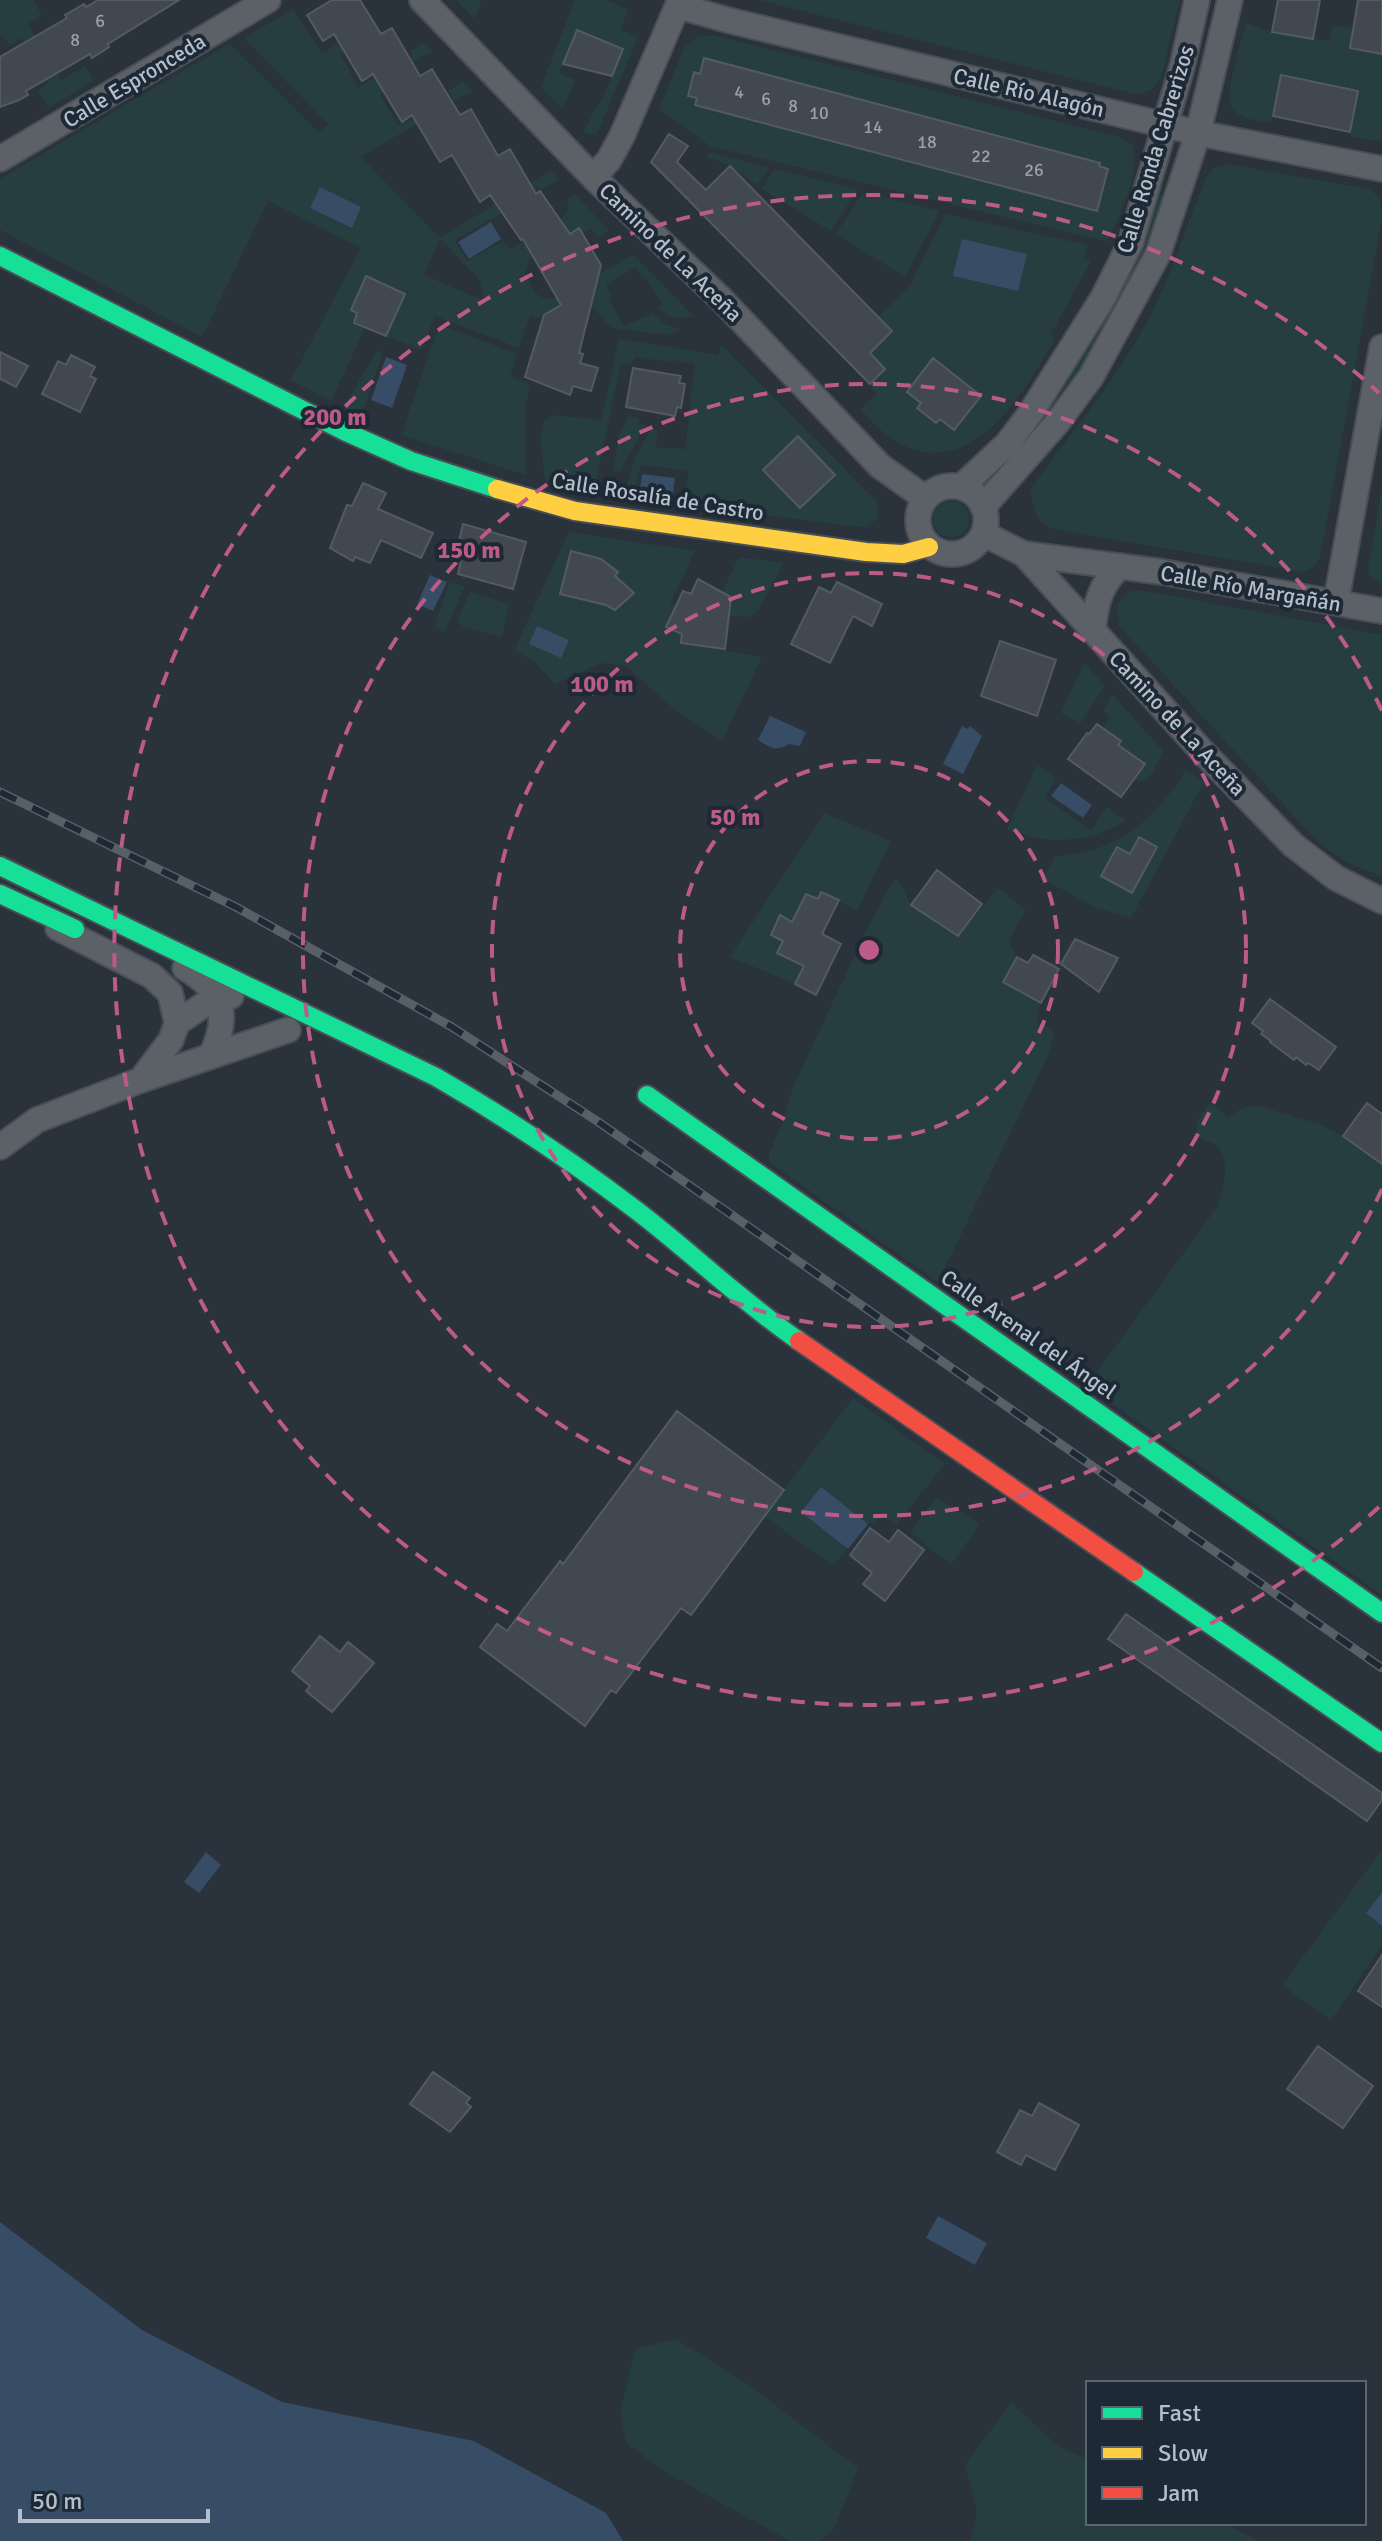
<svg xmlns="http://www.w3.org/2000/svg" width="1382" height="2541" viewBox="0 0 1382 2541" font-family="Signika,sans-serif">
<rect width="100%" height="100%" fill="#2a323b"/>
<path fill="#273e41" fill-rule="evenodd" d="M0,0H33L42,15L28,24L61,80L85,66L94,81L48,108L38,91L48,83L22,38L9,45L3,35L0,36Z
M456,0H482L474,19Z
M575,0H607L629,10L620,29L638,38L599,129L596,134L590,135L583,131L605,93L623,49L577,30L559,73L575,80L563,109L541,87Z
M759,0H1180L1161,77C1155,91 1145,94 1131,93Z
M293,9L322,53L346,38L352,47L340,54L358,87L412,56L410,51L424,43L432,51L385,79L390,87L380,94L398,126L452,98L449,91L462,81L472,91L361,157L439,238L551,171L559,180L541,189L539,187L496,217L455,240L467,261L503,241L510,249L562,218L567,212L568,199L574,194L609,230L599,238L590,229L582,234L579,229L530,258L525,272C532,287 535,300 553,299L633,255L694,317H672L658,309L663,305L646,278L643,279L636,267L606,284L612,296L609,299L624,326L652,314L667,325L681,329L668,335L612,328L591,306L570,300L538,318L530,316L519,348L435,316L421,350L386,336L404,294L366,276L351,310L357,313L354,323L365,328L331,401L291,380L361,248L268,201L202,337L0,230V179L229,44L319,133L328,124L244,38ZM440,239L479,279L485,301L424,275Z
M1246,23L1272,32L1329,41L1333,26L1353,28L1350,48L1382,54V141L1350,137L1358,91L1273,116L1271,123C1259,120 1243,120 1234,111C1221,98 1242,41 1246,23Z
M712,35L1120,137L1133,145C1141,176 1119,213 1108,242L710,146L659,109L685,46L697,37Z
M710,152L769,168L758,185L730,166L707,157Z
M1227,164L1364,188C1381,194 1382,201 1382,218L1320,558L1312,568L1302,572L1054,529C1034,521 1033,509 1031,489C1071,432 1117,380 1149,318C1173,272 1187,223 1207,176L1214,168Z
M774,169L858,189L831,231L762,189Z
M863,192L940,211L905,277L836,234Z
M1158,194L1167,197L1150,250L1083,369L1024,450L1017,444L1103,319L1129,273Z
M946,214L1088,245L1084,259L1091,261L1051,334L1056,338C1025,391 972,483 899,443C884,435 872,422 861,410L877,394L870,384L885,369L870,353L878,317L913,283L912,281Z
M439,325L518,354L510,377L530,384L526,406V475L401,435Z
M619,339L718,355L721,344L877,502L879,517L867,527L851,526L682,504L689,471L641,465L635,489L626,488L635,457L652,428L657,430L656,447L685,449L695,364L671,360L670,362L635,357L632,364L621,363L594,490L545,480L540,436L544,421L553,415L601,420Z
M377,350L383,353L361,415L344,407Z
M629,416L639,418V424L646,425L620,471H613L620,432Z
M1382,489V586L1369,575L1368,569Z
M933 519a18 18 0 1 1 36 0a18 18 0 1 1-36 0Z
M569,532L695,551L670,604L675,608L666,627L682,634V643L762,657L722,741L676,711L626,666L601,663L555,684L533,661L514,650Z
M739,557L784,563L758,610L750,617L729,616L731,597L722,592Z
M450,582L465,586L445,632L434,626Z
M1131,591H1146L1382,635V877L1347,862L1321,845L1120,627C1115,610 1115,602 1131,591Z
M470,592L509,604L502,637L463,627L458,619Z
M1084,663L1105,686L1080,724L1061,713Z
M1112,694L1163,751L1153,772L1144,782L1133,779L1118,745L1121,741L1103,728L1110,717L1103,712Z
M1037,765L1056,778L1045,798L1091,830L1107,807L1126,821C1088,843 1048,846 1007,829Z
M1186,770L1204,782L1131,918L1094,907L1043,879L1055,856C1116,854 1155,819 1186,770Z
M824,813L891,841L857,911L822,892L818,899L792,922L780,916L771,934L783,941L778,952L804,966L795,984L730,957Z
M898,879L911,905L958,936L998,888L1026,910L1009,940L1017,957L1003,981L1041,1003L1036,1021L1055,1032L1047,1058L938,1282L769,1162V1153L783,1122L793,1087L869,925L893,881Z
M1211,1102L1228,1117L1242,1108L1256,1105L1319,1124L1343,1136L1382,1164V1595L1087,1386L1217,1207C1222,1188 1233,1162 1216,1145C1212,1142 1203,1140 1198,1138L1196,1122Z
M853,1398L945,1464L896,1525L882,1514L874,1524L869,1522L833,1566L764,1516Z
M936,1497L980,1524L951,1565L910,1532Z
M1382,1850V1945L1331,2020L1282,1985Z
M676,2339L750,2386L858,2468L834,2529L819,2541H790L667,2473L626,2443L620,2412L635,2349Z
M1011,2403L1058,2446L1088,2460V2523H1222L1260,2541H970L977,2512L965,2465Z"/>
<path fill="#374c65" d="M320,187L361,207L352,228L310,208Z
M491,222L501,239L469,259L458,242Z
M962,239L1027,254L1018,291L953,276Z
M386,357L407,365L392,408L371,400Z
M642,474L675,478L673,494L640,490Z
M430,575L447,582L433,611L417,604Z
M537,626L569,640L561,658L529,644Z
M770,716L806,732L800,746L789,744C776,752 771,748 758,740Z
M962,726L967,729L970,726L982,736L963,774L943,764Z
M1061,783L1092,805L1083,818L1051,796Z
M821,1487L868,1524L848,1549L801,1512Z
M206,1852L221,1865L199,1893L184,1882Z
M1382,1893V1926L1366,1913Z
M938,2216L987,2243L975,2265L926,2238Z
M0,2222L142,2330L282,2402L474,2441L606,2513L623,2541H0Z"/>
<path fill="#41484f" stroke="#535a62" stroke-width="2" d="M98,0H179L108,44L109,47L92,58L90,54L26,91L28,95L19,100L0,107V57L67,18L65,15L84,4L86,7Z
M332,0H360L381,34L392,28L420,76L432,69L460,115L471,109L498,156L510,149L536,194L540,191L570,234L579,228L601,265L579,353L583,354L580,363L598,368L591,391L573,386L570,395L525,377L544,315L561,305L523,239L521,240L490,195L480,202L452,155L440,162L412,115L402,122L373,74L362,81L334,34L323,41L307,15Z
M1278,0H1320L1313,39L1272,32Z
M1358,0H1382V54L1350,48Z
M577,30L623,49L612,76L563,64Z
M704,58L1100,163L1099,166L1108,169L1097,211L695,105L697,98L688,96L694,72L700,74Z
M1281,75L1358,91L1350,132L1273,116Z
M669,134L688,146L677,162L706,190L730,166L892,331L870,353L885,369L870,384L651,162Z
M366,276L405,294L386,336L354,323L357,313L351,310Z
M0,352L28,366L16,387L0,379Z
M71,355L95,367L90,376L96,379L80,412L42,394L58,361L66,365Z
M933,358L981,396L954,430L940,419L936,423L926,415L917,408L921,403L907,392Z
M633,368L681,376L679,383L685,384L681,408L677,407L675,416L626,407Z
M798,436L835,475L800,508L763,470Z
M363,483L386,493L378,509L433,533L421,558L381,540L370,563L355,557L353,561L330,548L347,505L352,506Z
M463,524L526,542L513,589L458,574L464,546L458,545Z
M571,551L601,559L618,572L615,576L634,593L615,610L606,605L560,594Z
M698,579L731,597L725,649L681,643L682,634L666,627L683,591L691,594Z
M837,582L882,604L872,626L853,616L830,663L791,644L819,587L831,593Z
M1000,641L1056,660L1037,716L981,696Z
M1097,724L1121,741L1118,745L1145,764L1121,797L1068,759L1087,733L1089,734Z
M1139,837L1157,847L1132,893L1101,876L1117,847L1130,854Z
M937,870L982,904L958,936L911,905Z
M821,892L839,900L822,934L841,944L816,995L795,984L804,966L777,953L783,941L771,935L780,915L792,922L806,894L818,899Z
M1075,939L1118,958L1099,992L1061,964Z
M1033,955L1059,969L1041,1003L1003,982L1017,957L1028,963Z
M1270,999L1336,1047L1319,1070L1308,1063L1306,1065L1296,1057L1294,1060L1270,1042L1271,1041L1261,1034L1263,1031L1252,1023Z
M1367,1103L1382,1114V1164L1343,1136Z
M677,1411L784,1490L691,1615L681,1608L616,1693L611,1690L585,1726L480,1647L497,1624L507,1631L560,1561L563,1564Z
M870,1528L889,1542L898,1530L924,1550L885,1601L863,1584L872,1573L850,1555Z
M1126,1614L1382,1793V1800L1367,1821L1108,1639Z
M320,1636L340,1652L348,1642L374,1663L332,1712L306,1691L310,1686L292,1671Z
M1382,1955V2007L1358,1991Z
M1318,2046L1373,2086L1343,2128L1287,2089Z
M433,2072L470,2098L466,2103L471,2107L450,2132L410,2104Z
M1039,2103L1079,2125L1055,2170L1026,2155L1021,2165L997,2152L1020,2110L1032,2116Z"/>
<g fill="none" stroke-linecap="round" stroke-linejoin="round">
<defs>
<path id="street" d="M422,0L593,177L721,299L880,466L925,498
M678,6L731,21L1198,133L1382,169
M0,159L268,0
M593,177L609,160L622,136L680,0
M918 520a34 34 0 1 1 68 0a34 34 0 1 1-68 0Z
M961,487L1007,444L1030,414L1103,298L1131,242L1182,67L1197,0
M983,507L1057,423L1091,377L1158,254L1198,133L1230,0
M984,534L1024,554L1201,750L1293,845L1336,878L1382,901
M1024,554L1163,572L1382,611
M1336,602L1382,347
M1093,630C1096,603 1100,585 1120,566
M58,928L152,976L170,993L177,1023L171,1040L141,1080
M185,968C224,991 230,1016 211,1056
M177,1023L217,996H231
M0,1147L37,1120L141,1080L288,1030"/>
<path id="fast" d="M0,256L346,432L411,461L497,489
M0,866L436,1077C505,1117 572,1161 636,1210C691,1252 741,1301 799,1341
M0,894L75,929
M647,1095L1382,1613
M1134,1572L1382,1743"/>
<path id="slow" d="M497,489L575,511L866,552L903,554L929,547"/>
<path id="jam" d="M799,1341L1134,1572"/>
</defs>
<use href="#street" stroke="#494e55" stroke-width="28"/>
<use href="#fast" stroke="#494e55" stroke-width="22"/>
<use href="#slow" stroke="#494e55" stroke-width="22"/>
<use href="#jam" stroke="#494e55" stroke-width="22"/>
<use href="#street" stroke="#5c6168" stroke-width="24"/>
<use href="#fast" stroke="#16e098" stroke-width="18"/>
<use href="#slow" stroke="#ffcf43" stroke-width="18"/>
<use href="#jam" stroke="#f24e42" stroke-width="18"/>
<defs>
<path id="rail" d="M0,792L236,907L452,1027L597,1121L1382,1668"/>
</defs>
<use href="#rail" stroke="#595f66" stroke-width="9"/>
<use href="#rail" stroke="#1e2936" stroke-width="6" stroke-dasharray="18" stroke-linecap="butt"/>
</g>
<g fill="none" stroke="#bd5b88" stroke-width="4" stroke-dasharray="14 10">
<circle cx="869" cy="950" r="189"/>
<circle cx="869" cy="950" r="377"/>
<path d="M1382 1189A566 566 0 1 1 1382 711"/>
<path d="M1379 1507A755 755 0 1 1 1379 393"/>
</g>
<g text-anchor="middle" stroke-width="8" stroke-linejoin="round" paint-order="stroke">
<g font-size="18" fill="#98a1ac">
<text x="100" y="27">6</text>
<text x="75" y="46">8</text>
<text x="739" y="98">4</text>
<text x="766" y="105">6</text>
<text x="793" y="112">8</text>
<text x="819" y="119">10</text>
<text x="873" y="133">14</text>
<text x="927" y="148">18</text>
<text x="981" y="162">22</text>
<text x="1034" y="176">26</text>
</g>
<g font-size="22" fill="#b5bfcb" stroke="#1e2936">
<text transform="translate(134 80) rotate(-31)" y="8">Calle Espronceda</text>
<text transform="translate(1029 92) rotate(13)" y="8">Calle Río Alagón</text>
<text transform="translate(1155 149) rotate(-73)" y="8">Calle Ronda Cabrerizos</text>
<text transform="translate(671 252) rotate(44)" y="8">Camino de La Aceña</text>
<text transform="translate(658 496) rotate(9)" y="8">Calle Rosalía de Castro</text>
<text transform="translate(1251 588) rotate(10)" y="8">Calle Río Margañán</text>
<text transform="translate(1178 723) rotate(47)" y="8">Camino de La Aceña</text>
<text transform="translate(1029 1334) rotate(35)" y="8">Calle Arenal del Ángel</text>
</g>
</g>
<circle cx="869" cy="950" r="12" fill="#bd5b88" stroke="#1e2936" stroke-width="4"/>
<g font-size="24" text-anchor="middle" font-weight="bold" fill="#bd5b88" stroke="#1e2936" stroke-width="8" stroke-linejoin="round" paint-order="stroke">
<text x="335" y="425">200 m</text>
<text x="469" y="558">150 m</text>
<text x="602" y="692">100 m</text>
<text x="735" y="825">50 m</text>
</g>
<rect x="1086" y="2381" width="280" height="144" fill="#1e2936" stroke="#5a6572" stroke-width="2"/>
<rect x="1102" y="2407" width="40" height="12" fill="#16e098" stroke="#5a6572" stroke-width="2"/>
<text x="1158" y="2421" font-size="24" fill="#b5bfcb">Fast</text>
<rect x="1102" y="2447" width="40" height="12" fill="#ffcf43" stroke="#5a6572" stroke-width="2"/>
<text x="1158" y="2461" font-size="24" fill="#b5bfcb">Slow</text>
<rect x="1102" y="2487" width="40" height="12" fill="#f24e42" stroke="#5a6572" stroke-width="2"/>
<text x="1158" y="2501" font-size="24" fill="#b5bfcb">Jam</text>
<path d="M20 2509v12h188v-12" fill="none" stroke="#b5bfcb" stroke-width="4"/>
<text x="32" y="2509" font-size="24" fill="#b5bfcb" stroke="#1e2936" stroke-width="6" paint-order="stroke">50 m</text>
</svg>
